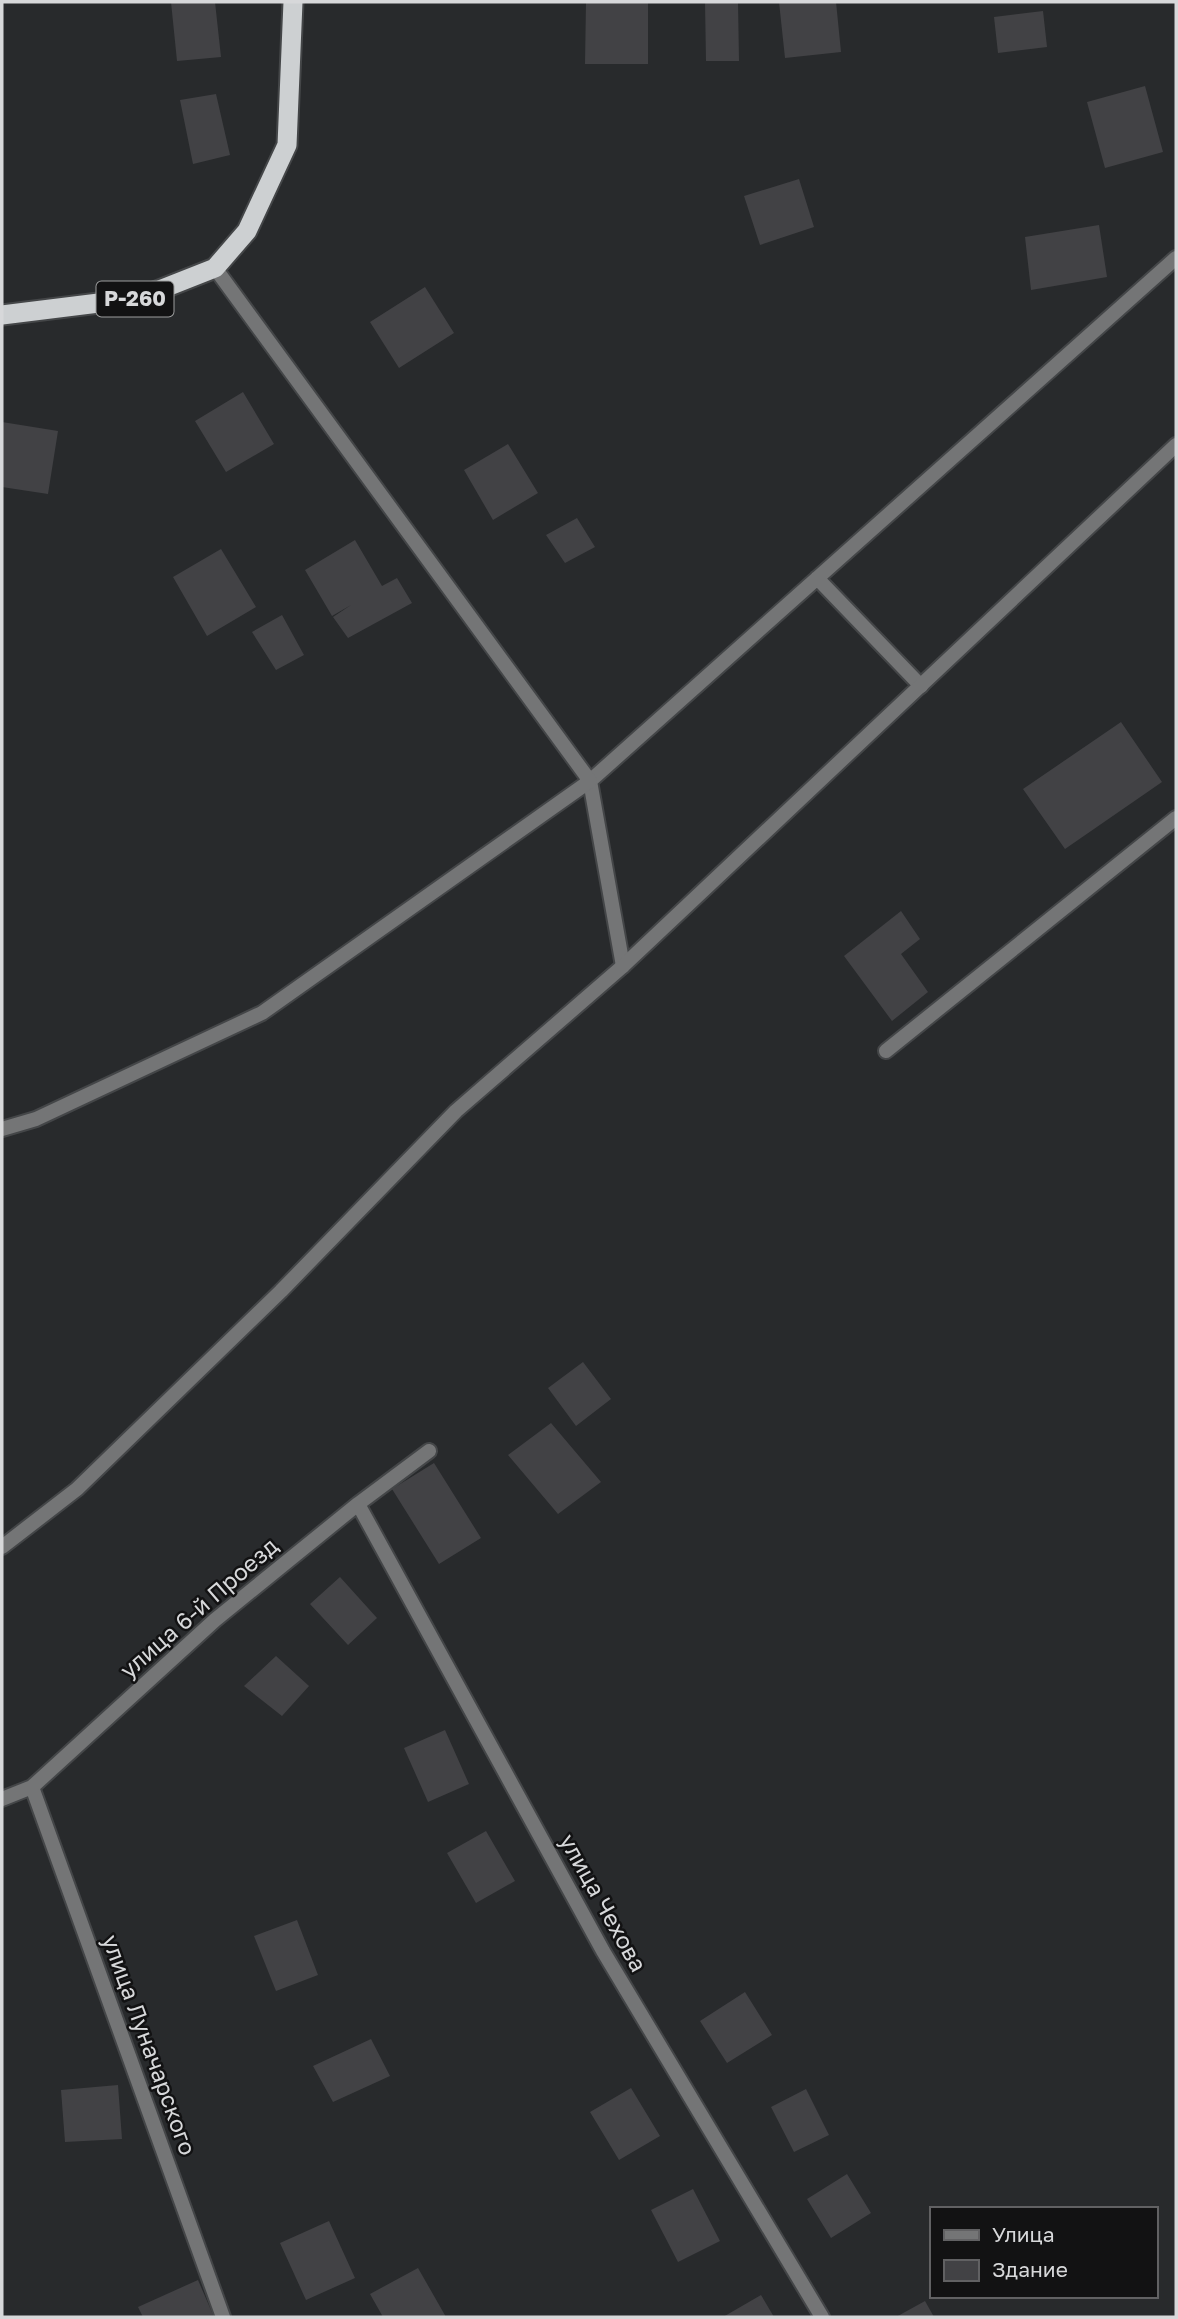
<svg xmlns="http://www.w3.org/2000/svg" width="1178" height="2319" viewBox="0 0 1178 2319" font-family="'Golos Text',sans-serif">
<rect width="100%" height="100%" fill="#282a2c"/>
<path fill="#424245" d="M171,2H215L221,57L177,61Z
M586,2H648V64H585Z
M705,2H738L739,61H706Z
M779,2H836L841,52L785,58Z
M1043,11L1047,47L998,53L994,17Z
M1145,86L1163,152L1105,168L1087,102Z
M216,94L230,155L193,164L180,100Z
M799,179L814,227L760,245L744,196Z
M1099,225L1107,277L1031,290L1025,237Z
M425,287L454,333L399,368L370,322Z
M243,392L274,444L226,472L195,421Z
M2,422L58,431L48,494L2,487Z
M508,444L538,493L493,520L464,470Z
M577,518L595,547L565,563L546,535Z
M355,540L382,586L397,578L412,603L348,638L333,617L351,605L332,616L305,570Z
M221,549L256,607L207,636L173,577Z
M282,615L304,655L276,670L252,632Z
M1121,722L1162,782L1065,849L1023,789Z
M901,911L920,939L901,954L928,992L892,1021L844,956Z
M583,1362L611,1399L576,1426L548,1388Z
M551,1423L601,1482L558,1514L508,1455Z
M434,1463L481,1538L439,1564L392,1489Z
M340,1577L377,1618L348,1645L310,1604Z
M276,1656L309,1686L282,1716L244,1686Z
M445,1730L469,1784L428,1802L404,1748Z
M486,1831L515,1881L476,1903L447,1853Z
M297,1920L318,1975L276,1991L254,1936Z
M745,1992L772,2035L727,2063L700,2021Z
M371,2039L390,2076L333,2102L313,2066Z
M118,2085L122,2139L65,2142L61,2090Z
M631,2088L660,2136L619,2160L590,2112Z
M806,2089L829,2135L794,2152L771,2107Z
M847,2174L871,2213L831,2238L807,2199Z
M693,2189L720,2241L678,2262L651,2210Z
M329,2221L355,2278L306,2300L280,2243Z
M418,2268L446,2317H383L370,2294Z
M198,2280L214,2317H143L138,2307Z
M761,2295L774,2317H723Z
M925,2301L934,2317H896Z"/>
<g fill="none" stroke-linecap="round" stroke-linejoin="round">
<defs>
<path id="service" d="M817,578L921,686
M623,966L590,781L1176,258
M886,1051L1176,818"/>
<path id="minor" d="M2,1129L36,1119L262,1013L590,781L215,268
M358,1504L603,1951L822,2317
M2,1547L77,1489L281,1291L456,1111L623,966L1176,445
M32,1787L223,2317
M2,1799L32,1787L215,1620L358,1504L429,1451"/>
<path id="trunk" d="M2,315L139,298L215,268L247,231L287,145L293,2"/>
</defs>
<use href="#service" stroke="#444648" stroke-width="18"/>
<use href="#minor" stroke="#444648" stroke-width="18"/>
<use href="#trunk" stroke="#444648" stroke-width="23"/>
<use href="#service" stroke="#747576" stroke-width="14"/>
<use href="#minor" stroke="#747576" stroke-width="14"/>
<use href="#trunk" stroke="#cdd0d2" stroke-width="19"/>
</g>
<g text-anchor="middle" stroke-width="5" stroke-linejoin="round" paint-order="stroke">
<rect fill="#121213" stroke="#9c9d9e" stroke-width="2" x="96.5" y="281.5" width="77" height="35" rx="5"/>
<g font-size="21" font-weight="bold" fill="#d7d8da">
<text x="135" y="306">Р-260</text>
</g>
<g font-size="23" fill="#d7d8da" stroke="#121213">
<text transform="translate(199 1608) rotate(-41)" y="8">улица 6-й Проезд</text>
<text transform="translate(603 1903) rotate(61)" y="8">улица Чехова</text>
<text transform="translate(149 2045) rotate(70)" y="8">улица Луначарского</text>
</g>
</g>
<rect width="1178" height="2319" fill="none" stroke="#d7d8da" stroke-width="7"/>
<rect x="930" y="2207" width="228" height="91" fill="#121213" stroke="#616163" stroke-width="2"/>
<rect x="944" y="2230" width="35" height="10" fill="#747576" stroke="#616163" stroke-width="2"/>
<text x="992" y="2242" font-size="21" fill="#d7d8da">Улица</text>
<rect x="944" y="2260" width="35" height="21" fill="#424245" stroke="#616163" stroke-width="2"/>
<text x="992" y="2277" font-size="21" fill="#d7d8da">Здание</text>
</svg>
